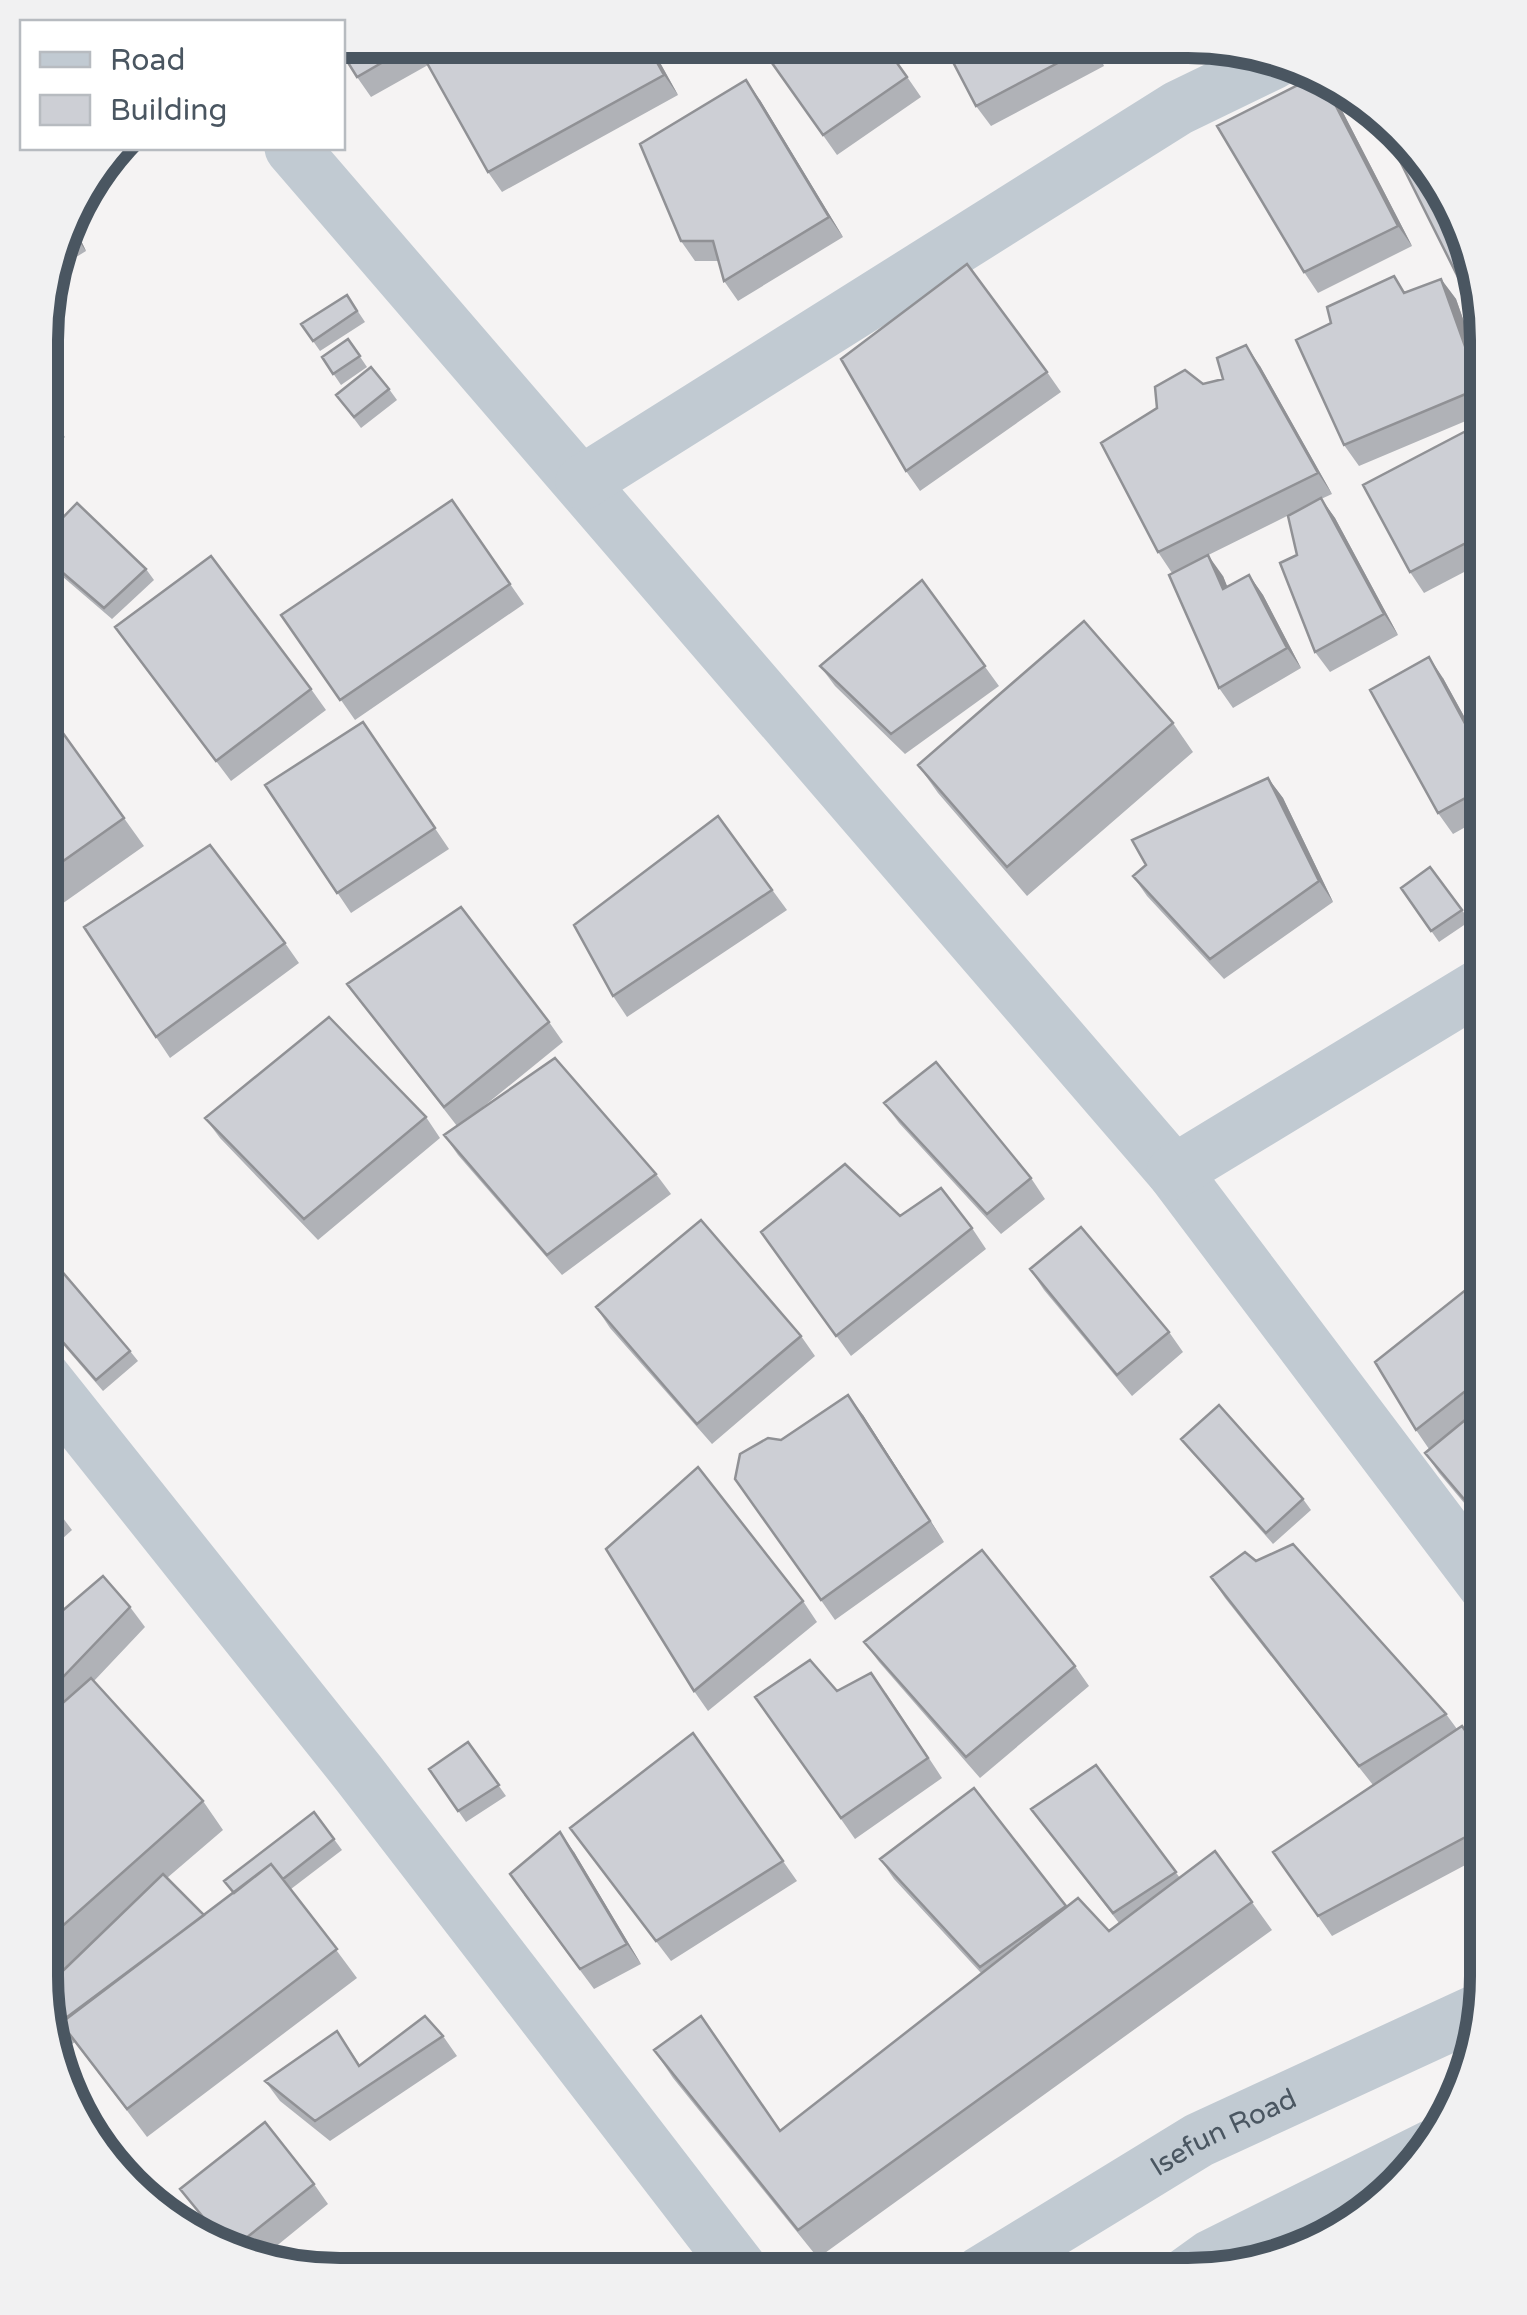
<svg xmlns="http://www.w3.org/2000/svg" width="1527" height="2315" viewBox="0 0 1527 2315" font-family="'Varela Round',sans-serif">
<rect width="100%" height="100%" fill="#f5f3f3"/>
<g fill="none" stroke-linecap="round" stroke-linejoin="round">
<g stroke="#c1cad2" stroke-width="55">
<path d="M292,148L1174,1172L1486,1586"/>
<path d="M583,482L1178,108L1273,62"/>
<path d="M1174,1172L1487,982"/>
<path d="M41,1375L359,1774L744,2274"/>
<path id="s1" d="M980,2274L1199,2140L1481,2010"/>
<path d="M1186,2275L1211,2257L1432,2147"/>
</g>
</g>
<path fill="#b0b2b7" d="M342,40L648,41L678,95L502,192L488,172L428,65L371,97L357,77Z
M782,41L883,42L921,97L837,155L772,63L789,51Z
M1091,42L1104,66L991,126L976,106L986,45Z
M1312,78L1326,84L1334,95L1412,246L1318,293L1304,272Z
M760,100L843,237L738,301L724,281L718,261H695L681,241Z
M70,218L86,251L52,272Z
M1464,225L1487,338L1463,284L1458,277Z
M1441,279L1456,299L1487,387V412L1359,466L1344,445L1405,292Z
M347,295L365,322L320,351L301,324Z
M348,339L367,367L341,385L322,357Z
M1260,366L1332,494L1321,499L1335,518L1398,635L1330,672L1315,652L1297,555L1293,513L1172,573L1158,552L1203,384L1223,379Z
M1047,372L1061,392L920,491L906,471Z
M389,389L397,400L361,428L336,395Z
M42,409L50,417L65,437L42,459Z
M1487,420V560L1424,593L1410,572Z
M452,500L524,604L355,720L281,615Z
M42,539L146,569L154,580L112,619L42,559Z
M1249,575L1263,595L1301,668L1233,708L1219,688L1223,576L1227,587Z
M922,580L999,686L905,754L835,686L820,666Z
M115,627L311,689L326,710L231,781Z
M1443,678L1487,758V815L1453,834L1438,813Z
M42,704L144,846L42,918Z
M363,722L449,849L351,913L265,785Z
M1173,723L1193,752L1027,896L938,793L918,765Z
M1268,778L1283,798L1333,902L1224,979L1147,896L1133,876Z
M718,816L787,910L627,1017L613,996Z
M1430,867L1470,921L1439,942L1401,888Z
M285,943L299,963L170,1058L156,1037Z
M347,984L549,1022L563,1042L478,1111L656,1174L671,1194L562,1275L458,1155L444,1135L457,1126Z
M884,1103L1031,1178L1045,1199L1001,1234L899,1123Z
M426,1117L440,1138L318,1240L220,1138L205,1118Z
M900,1216L972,1228L986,1249L851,1356L761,1232Z
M1030,1269L1169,1332L1183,1352L1132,1396L1044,1290Z
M41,1271L130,1351L138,1361L103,1391L41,1319Z
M1487,1273L1486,1529L1439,1473L1425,1453L1429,1449L1416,1430Z
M596,1307L801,1336L815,1356L712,1444L610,1328Z
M863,1415L944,1542L835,1620L735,1479L781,1440Z
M1181,1439L1303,1499L1311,1510L1273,1544L1189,1449Z
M41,1489L72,1530L41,1558Z
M1211,1577L1446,1714L1457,1729L1486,1760V1854L1332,1936L1273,1852L1373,1785L1225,1598Z
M803,1601L817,1622L708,1711L694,1691Z
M130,1607L145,1627L94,1681L203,1801L223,1830L167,1878L204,1915L233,1893L314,1812L342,1850L291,1889L357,1978L147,2137L75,2042L56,2056L43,1990L60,1974L43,1989L40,1975L41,1629Z
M864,1642L1075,1666L1089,1686L980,1778L879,1662Z
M837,1691L886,1693L942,1778L855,1839L755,1697Z
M693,1733L797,1881L671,1961L570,1828Z
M468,1742L506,1796L466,1822L429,1769Z
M1096,1765L1180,1878L1215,1851L1272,1930L818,2258L673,2078L654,2050L780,2131L981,1973L894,1879L880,1859L1066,1907L1109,1931L1119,1923L1031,1809Z
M574,1852L641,1964L594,1989L524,1895Z
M337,2031L360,2065L443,2036L457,2056L330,2141L280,2101L265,2081Z
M314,2184L328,2204L263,2257L218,2238L180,2189Z"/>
<path fill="#909195" d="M645,41H648L678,95L664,75Z
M1088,42H1091L1104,66Z
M746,80L760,100L843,237L829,217Z
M1324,83L1334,95L1412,246L1398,226Z
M70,218L86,251L68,226Z
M1441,279L1456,299L1487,387V398L1480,388Z
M1246,345L1260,366L1332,494L1318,473Z
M1321,498L1335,518L1398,635L1384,614Z
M1208,555L1223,576L1237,610L1223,589Z
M1249,575L1263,595L1301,668L1287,648Z
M1429,657L1443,678L1487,758V764Z
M1268,778L1283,798L1333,902L1319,881Z
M848,1395L863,1415L944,1542L930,1521Z
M560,1832L574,1852L641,1964L627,1944Z"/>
<path fill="#cdcfd5" stroke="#909195" stroke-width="2.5" d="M342,40H421L357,77L342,53Z
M468,40L645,41L664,75L488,172L427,63Z
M782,41H801L788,50Z
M804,41L882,42L907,77L823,135L772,63Z
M984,42H1088L1090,46L976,106L953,62L986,45Z
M1312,78L1324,83L1398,226L1304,272L1217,126Z
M746,80L829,217L724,281L713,241H681L640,144Z
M1372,105L1464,225L1473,270L1458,277Z
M967,264L1047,372L906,471L841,359Z
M1394,276L1404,293L1441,279L1480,388L1344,445L1296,340L1331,323L1327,307Z
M1475,278L1487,338L1462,283Z
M347,295L357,311L313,341L301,324Z
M348,339L360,356L333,374L322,357Z
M1246,345L1318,473L1158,552L1101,443L1157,408L1155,387L1185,370L1203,384L1223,379L1217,358Z
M371,367L389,389L354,417L336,395Z
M42,409L50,417L42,425Z
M1487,420V532L1410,572L1363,485Z
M1321,498L1384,614L1315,652L1280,563L1297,555L1288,516Z
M452,500L510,584L340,700L281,615Z
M77,503L146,569L104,608L42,555V539Z
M1208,555L1223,589L1249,575L1287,648L1219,688L1169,575Z
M211,556L311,689L216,761L115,627Z
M922,580L985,666L891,734L820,666Z
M1084,621L1173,723L1007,867L918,765Z
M1429,657L1487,764V786L1438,813L1370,690Z
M42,704L124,818L42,876Z
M363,722L435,828L337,893L265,785Z
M1268,778L1319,881L1210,959L1133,876L1146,865L1132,840Z
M718,816L772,890L613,996L574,925Z
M1487,837V870L1474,842Z
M210,845L285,943L156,1037L84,927Z
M1430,867L1462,910L1431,931L1401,888Z
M461,907L549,1022L444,1107L347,984Z
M329,1017L426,1117L304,1219L205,1118Z
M555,1058L656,1174L547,1255L444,1135Z
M936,1062L1031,1178L987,1214L884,1103Z
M845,1164L900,1216L941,1188L972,1228L836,1336L761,1232Z
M701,1220L801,1336L697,1424L596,1307Z
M1081,1227L1169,1332L1117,1375L1030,1269Z
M53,1261L130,1351L96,1380L41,1317V1271Z
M1487,1273V1374L1416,1430L1375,1362Z
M848,1395L930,1521L821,1600L735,1479L740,1454L768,1438L781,1440Z
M1487,1402L1486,1525L1425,1453Z
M1219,1405L1303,1499L1266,1533L1181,1439Z
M698,1467L803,1601L694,1691L606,1549Z
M41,1489L58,1509L41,1524Z
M1293,1544L1446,1714L1359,1766L1211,1577L1245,1552L1256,1561Z
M982,1550L1075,1666L966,1757L864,1642Z
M103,1576L130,1607L40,1701L41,1629Z
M810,1660L837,1691L871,1673L928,1758L841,1818L755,1697Z
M91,1678L203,1801L40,1946V1723Z
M1462,1726L1486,1760V1826L1318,1916L1273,1852Z
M693,1733L783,1861L656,1941L570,1828Z
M468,1742L499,1785L458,1811L429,1769Z
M1096,1765L1176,1872L1113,1913L1031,1809Z
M974,1788L1066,1906L980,1967L880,1859Z
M314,1812L334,1839L283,1879L271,1864L234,1893L224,1881Z
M560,1832L627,1944L580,1969L510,1874Z
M1215,1851L1252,1902L798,2230L654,2050L701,2016L780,2131L1078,1898L1109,1931Z
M271,1864L337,1949L127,2109L61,2023Z
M163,1874L204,1915L51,2029L43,1990Z
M425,2016L443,2036L315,2121L265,2081L337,2031L359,2066Z
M265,2122L314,2184L236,2246L221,2239L180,2189Z"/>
<g text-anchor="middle" stroke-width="8" stroke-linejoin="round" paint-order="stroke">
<g font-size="28" fill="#4a5661" stroke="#fff">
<text dy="10" stroke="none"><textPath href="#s1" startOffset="282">Isefun Road</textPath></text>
</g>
</g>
<path d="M0 0H1527V2315H0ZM340 58H1188A282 282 0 0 1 1470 340V1976A282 282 0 0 1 1188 2258H340A282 282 0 0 1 58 1976V340A282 282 0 0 1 340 58Z" fill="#f1f1f2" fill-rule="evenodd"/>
<path fill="none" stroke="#4a5661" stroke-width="12" d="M340 58H1188A282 282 0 0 1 1470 340V1976A282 282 0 0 1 1188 2258H340A282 282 0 0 1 58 1976V340A282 282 0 0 1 340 58Z"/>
<rect x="20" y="20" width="325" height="130" fill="#ffffff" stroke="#b7bbc0" stroke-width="2.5"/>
<rect x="40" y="52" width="50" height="15" fill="#c1cad2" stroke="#b7bbc0" stroke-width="2.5"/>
<text x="110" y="70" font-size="30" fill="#4a5661">Road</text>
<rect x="40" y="95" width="50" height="30" fill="#cdcfd5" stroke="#b7bbc0" stroke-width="2.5"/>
<text x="110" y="120" font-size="30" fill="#4a5661">Building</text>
</svg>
